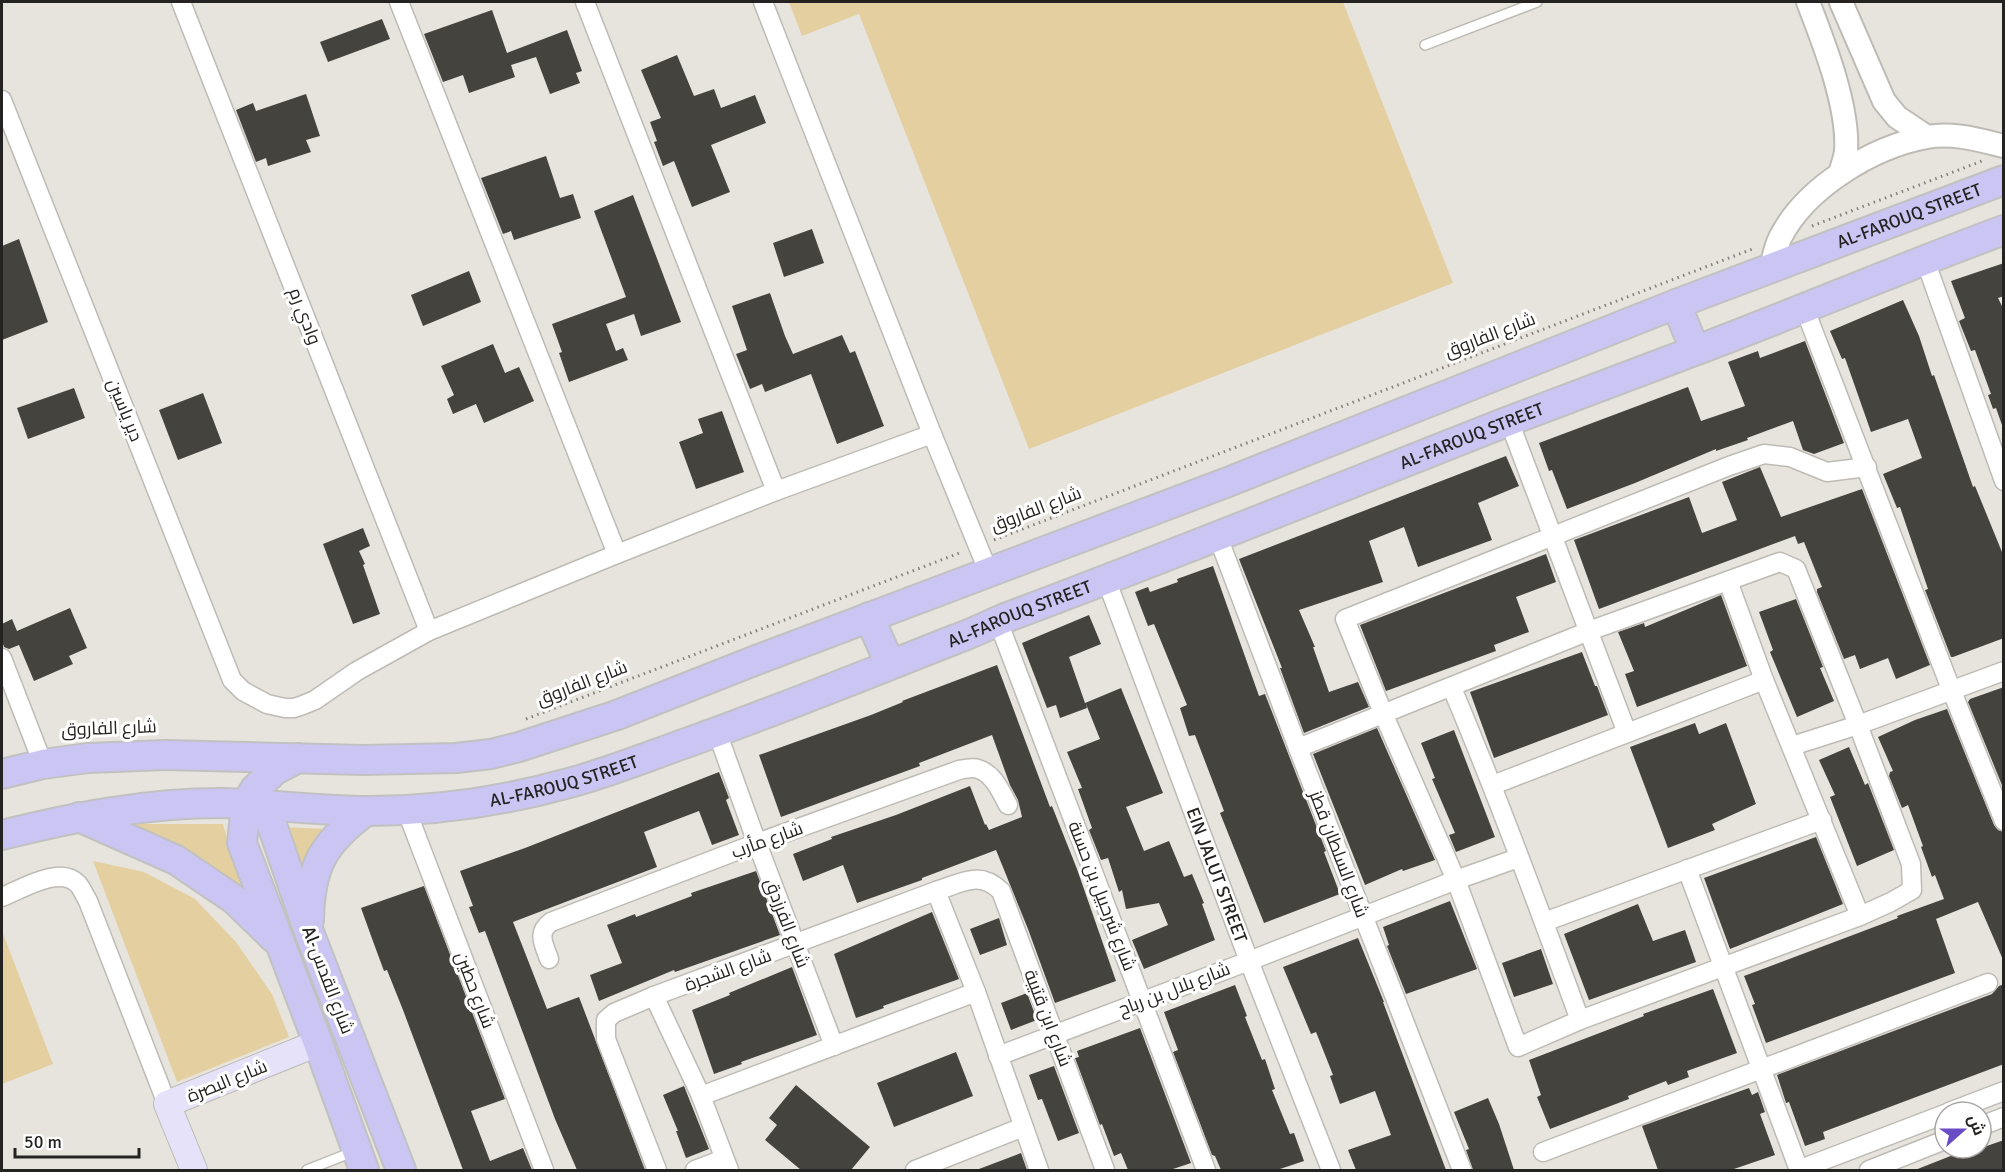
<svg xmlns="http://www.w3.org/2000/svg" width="2005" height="1172" viewBox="0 0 2005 1172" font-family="Signika,Cairo,sans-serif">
<rect width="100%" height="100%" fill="#e7e4dd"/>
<path fill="#e4cfa1" d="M789,2H1343L1453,283L1029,449L859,14L802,36Z
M120,824H223L246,903Z
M280,827L328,829L302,882Z
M93,861L144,872L195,899L236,942L272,994L289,1037L177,1082Z
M2,931L53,1064L2,1084Z"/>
<path fill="#45433e" d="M492,10L507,53L567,30L582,71L576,73L580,83L550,94L536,57L511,65L515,77L469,93L463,75L443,82L424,34Z
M382,19L390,39L328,62L320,42Z
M677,55L694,96L714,89L721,108L755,95L766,123L711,145L730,192L692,207L674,161L663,166L654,142L657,141L650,122L661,118L641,70Z
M306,94L320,136L306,140L311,152L268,166L266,158L256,162L236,110L253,103L256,111Z
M546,156L560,198L573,194L581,218L514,240L511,231L503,234L481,178Z
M633,195L681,322L641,336L634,314L606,324L616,351L623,348L628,360L569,382L559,353L562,352L552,324L626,297L594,211Z
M812,229L824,263L784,277L773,243Z
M19,239L48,322L2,340V246Z
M2004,263V296L1998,298L2004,310V425H2002L1996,408L1993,409L1988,395L1991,394L1975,350L1971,351L1959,321L1965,318L1951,281Z
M469,271L481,302L423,326L411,295Z
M770,293L785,336L793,354L842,335L850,353L855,351L884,426L837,444L811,374L765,392L762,384L750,389L736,354L747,350L732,306Z
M1903,300L1919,336L1932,376L1934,375L1973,487L1975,486L2004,557V638L1953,657H1951L1925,590L1928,589L1900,507L1897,508L1883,474L1922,458L1908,419L1871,432L1845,358L1842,359L1830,331Z
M1805,341L1844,443L1814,454L1803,450L1793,421L1747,438L1748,440L1716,451V449L1635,483L1567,509L1552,470L1549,471L1539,443L1688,387L1701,421L1745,406L1728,362L1758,351L1760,358Z
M493,344L505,373L519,367L534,401L484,423L476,404L453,414L447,399L454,395L441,366Z
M74,388L85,418L28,439L17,408Z
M203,393L222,443L178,460L159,410Z
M722,411L744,472L696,489L679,442L703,433L698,419Z
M1506,456L1519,486L1478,503L1492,540L1418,567L1404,527L1369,541L1383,582L1299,610L1315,647H1313L1329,692L1358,682L1369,707L1304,733L1280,668H1282L1239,559Z
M1760,467L1781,517L1862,489L1930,665L1896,679L1888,658L1860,669L1855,655L1844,659L1817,592V589L1822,587L1804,542L1798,544L1795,536L1599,609L1574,540L1689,497L1702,533L1737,520L1722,482Z
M363,528L370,546L359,551L365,564L363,565L380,614L353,624L323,544Z
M1546,554L1556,582L1516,597L1529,632L1494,645L1496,651L1386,691L1360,625Z
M1213,566L1259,696L1265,694L1326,851L1324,852L1340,894L1264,923L1220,813L1224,811L1195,735L1189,736L1180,708L1187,705L1154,624L1148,626L1135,592L1148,587L1150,592L1178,582L1177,579Z
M1721,595L1747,666L1637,707L1625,674L1634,671L1618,632L1644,623L1645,627Z
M1796,599L1823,667L1820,668L1834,701L1797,717L1770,652L1773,650L1759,612Z
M70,608L87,648L69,656L73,664L34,681L19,645L9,649L4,647L2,641V624L12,619L17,631Z
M1089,615L1101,644L1069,657L1085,703L1121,688L1163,793L1126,807L1144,851L1169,841L1184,877L1192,874L1204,903L1202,904L1215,940L1144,969L1132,940L1168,925L1159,903L1126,909L1122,890L1119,892L1108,858L1101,860L1089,830L1092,828L1078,789L1082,788L1067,752L1100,739L1086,704L1087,708L1060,718L1056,705L1047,708L1022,643Z
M1582,652L1595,686H1597L1608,715L1494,758L1470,692Z
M997,665L1050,807L1052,806L1077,869L1116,981L1055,1003L1028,929L996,850L922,878V880L857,903L843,865L803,881L793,854L832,839L831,837L896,815L970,786L985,825L986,824L989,830L1022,817L1018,800L1010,785L992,735L919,763L920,766L781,817L759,755L871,715L903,702L902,701Z
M2004,687V790L1968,702L1970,699Z
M1947,709L1994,825L1998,830L2004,832V962L1978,902L1936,919L1955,973L1766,1043L1752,1005L1755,1004L1744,976L1898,918L1897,916L1944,899L1935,875L1932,877L1921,847L1923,846L1908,805L1902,808L1889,776L1890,772L1893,771L1878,737L1915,720Z
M1695,723L1699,734L1726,723L1756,804L1712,824L1715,830L1668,848L1630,747Z
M1377,728L1435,860L1403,871L1402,869L1365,885L1313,754Z
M1454,730L1495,837L1456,852L1449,835L1455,833L1432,779L1435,778L1421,743Z
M1849,747L1865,785L1868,783L1894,850L1857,866L1830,797L1835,795L1819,760Z
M719,772L729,798L726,800L739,835L712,845L699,811L644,832L657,867L513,922L547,1009L579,997L645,1170H577L555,1119L485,931L479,933L469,907L473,906L460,871L525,848Z
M1816,837L1843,904L1730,949L1704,878Z
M756,871L780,935L675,972L674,970L599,1001L590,975L622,963L607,925L635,914L636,917L692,896L691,893Z
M424,886L505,1099L471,1111L490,1161L523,1148L532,1170H463L403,1010L387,970L384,971L374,944L361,908Z
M1450,901L1477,969L1406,994L1387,946L1389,945L1383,927Z
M1638,904L1653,941L1685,930L1696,962L1589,1000L1564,934Z
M932,912L959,979L883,1006L884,1008L856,1018L834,954Z
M999,918L1007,945L980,955L970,929Z
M1358,938L1384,1002H1383L1446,1170H1356L1348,1150L1391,1135L1375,1091L1340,1104L1330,1076L1333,1075L1316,1032L1311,1034L1283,967Z
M1541,949L1553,984L1514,997L1502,963Z
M792,967L817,1035L741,1062L742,1064L714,1074L692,1010L730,995L729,993Z
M2004,984V1064L1823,1132L1825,1139L1805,1146L1789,1102L1786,1103L1777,1075L1992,994L1999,986Z
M1235,985L1247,1016L1245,1017L1262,1060L1265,1059L1275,1089L1272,1090L1290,1134L1294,1133L1304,1161L1277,1170H1221L1215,1156L1212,1155L1173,1052L1178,1050L1164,1012Z
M1713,989L1737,1053L1687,1071L1689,1077L1668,1085L1666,1081L1628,1096L1629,1099L1550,1129L1537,1097L1541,1095L1529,1060L1644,1016L1643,1014Z
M1027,993L1037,1020L1011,1030L1001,1003Z
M1140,1028L1191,1163L1170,1170H1128L1121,1153L1114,1156L1102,1124L1100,1125L1075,1058L1079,1057L1077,1051Z
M956,1052L973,1096L894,1127L877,1083Z
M1054,1066L1079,1133L1058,1141L1042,1099L1038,1100L1029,1075Z
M796,1085L870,1147L851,1170H801L765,1140L777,1125L769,1118Z
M684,1086L709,1149L686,1158L676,1131H678L663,1095Z
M1749,1088L1752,1095L1758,1092L1765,1112L1760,1114L1775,1155L1731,1170H1658L1642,1126Z
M1488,1098L1499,1124L1514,1170H1473L1466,1150L1469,1149L1454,1112Z
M2004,1140V1170H1915L1971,1148H1981Z
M1021,1153L1027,1170H979V1169Z"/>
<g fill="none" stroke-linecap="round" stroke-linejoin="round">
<defs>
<path id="service" d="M1425,45L1537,2
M307,1170L355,1151"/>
<g id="minor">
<path d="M181,2L429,631"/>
<path d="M399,2L617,554"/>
<path d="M585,2L776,491"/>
<path d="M763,2L932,434L989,573"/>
<path d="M2,100L232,680L243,691L267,704L285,708H294L303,705L315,700L357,671L429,631L617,554L776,491L932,434"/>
<path d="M1925,260L2004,481"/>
<path d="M1804,307L1951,689L2004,821"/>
<path d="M1509,421L1627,733"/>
<path d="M1218,537L1298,748L1462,1170"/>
<path id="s1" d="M1106,579L1249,961L1331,1170"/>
<path d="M1728,581L1764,680L1860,916"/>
<path d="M998,621L1206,1170"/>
<path d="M2,658L43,764"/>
<path d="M1452,688C1498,797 1539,909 1580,1020"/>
<path d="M717,732L757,843L834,1046"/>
<path d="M1792,746L1858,725L2004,671"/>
<path d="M1298,748L1589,631L1780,562L1796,569L1858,725L1911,864L1912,890L1891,902L1860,916L1580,1020L1518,1047L1456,880L1383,713L1345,619L1729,466L1764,454L1790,457L1827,472L1867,467"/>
<path d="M1493,785L1764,680"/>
<path d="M406,809L544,1170"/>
<path d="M1687,869L1799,1170"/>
<path d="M936,891L976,992L1039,1170"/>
<path d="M2,897C22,889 60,865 78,884C82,889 85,896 88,901L167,1104"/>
<path d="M1544,922L1822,820"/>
<path d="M549,959C544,944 536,933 551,922L757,843L959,770C964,769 973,767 978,769C994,774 1001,792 1008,805"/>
<path d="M654,996L701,1096L729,1170"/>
<path d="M998,1056L1249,961L1456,880L1518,858"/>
<path d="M701,1096L976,992"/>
<path d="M1949,1112L2004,1091"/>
<path d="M1981,1126L2004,1117"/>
<path d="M1543,1152L1988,983"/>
<path d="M657,1170L606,1039V1020L614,1013L654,996L936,891C962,883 979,870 1001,891L1105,1170"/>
<path d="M695,1170L724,1159"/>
<path d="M915,1170L1023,1127"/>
<path d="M1798,1170L1945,1114"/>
<path d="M1869,1170L1945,1140"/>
</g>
<path id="tertiary" d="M1808,2C1824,43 1849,107 1846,151C1845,159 1842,166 1840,174
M1841,2L1884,101L1897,117L1927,137
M1771,269C1773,259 1775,248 1780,238C1805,188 1872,147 1927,137C1952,132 1979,140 2004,146"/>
<path id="secondary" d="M194,1170L167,1104L318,1043"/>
<g id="primary">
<path d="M1676,304L1695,350"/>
<path d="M869,617L890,664"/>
<path d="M298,758L275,770L255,789L246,804L242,843L318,1043L364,1170"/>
<path id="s2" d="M2,774L43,764L88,758L166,755L363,760L456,758L491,754L519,747L617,715L759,659L1228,482L1676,304L2004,180"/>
<path d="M256,792L265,805L309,932L401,1170"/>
<path d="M79,817L176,860L235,900L274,938"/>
<path id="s3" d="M2,835C74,817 147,803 221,803C271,804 320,811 370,811C437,811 504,801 569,783C610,772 649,756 689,742C779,710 867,674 956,639C973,633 989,625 1005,618C1174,555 1341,487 1509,421C1571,397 1635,374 1697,350C1800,311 1901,268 2004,230"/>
<path d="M309,920C310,866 323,843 366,811"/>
</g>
</defs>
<use href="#service" stroke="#bebbb5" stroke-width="12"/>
<use href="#minor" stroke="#bebbb5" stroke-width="21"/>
<use href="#tertiary" stroke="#bebbb5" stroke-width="26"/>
<use href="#secondary" stroke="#bebbb5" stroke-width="28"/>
<use href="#primary" stroke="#c2c1c1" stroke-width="32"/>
<path stroke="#83807c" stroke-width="3" stroke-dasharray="1.5 4.5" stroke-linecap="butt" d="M1812,226L1982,161
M994,540L1755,248
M526,719L962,552"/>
<use href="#service" stroke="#fff" stroke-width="9"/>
<use href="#minor" stroke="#fff" stroke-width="18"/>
<use href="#tertiary" stroke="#fff" stroke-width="22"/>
<use href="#secondary" stroke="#e5e2f9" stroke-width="26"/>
<use href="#primary" stroke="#cbc5f4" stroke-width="28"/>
</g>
<g text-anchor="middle" stroke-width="6" stroke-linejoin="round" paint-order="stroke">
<g font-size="18" fill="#252321" stroke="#fff">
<text dy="6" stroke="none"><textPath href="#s2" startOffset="2008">AL-FAROUQ STREET</textPath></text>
<text transform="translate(305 316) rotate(69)" y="6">وادي رم</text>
<text transform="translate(1490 335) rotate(-21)" y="6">شارع الفاروق</text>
<text transform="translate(125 410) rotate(68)" y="6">دير ياسين</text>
<text dy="6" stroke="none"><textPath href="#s3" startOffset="1540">AL-FAROUQ STREET</textPath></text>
<text transform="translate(1036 509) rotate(-21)" y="6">شارع الفاروق</text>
<text dy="6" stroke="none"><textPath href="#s3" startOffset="1054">AL-FAROUQ STREET</textPath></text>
<text transform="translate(582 683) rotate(-21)" y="6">شارع الفاروق</text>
<text transform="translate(109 728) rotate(-2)" y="6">شارع الفاروق</text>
<text dy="6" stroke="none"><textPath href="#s3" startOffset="568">AL-FAROUQ STREET</textPath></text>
<text transform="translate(767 840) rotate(-20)" y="6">شارع مأرب</text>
<text transform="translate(1339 854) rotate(69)" y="6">شارع السلطان قطز</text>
<text dy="6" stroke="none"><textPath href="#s1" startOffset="316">EIN JALUT STREET</textPath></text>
<text transform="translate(1102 896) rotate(69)" y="6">شارع شرحبيل بن حسنة</text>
<text transform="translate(787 923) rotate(69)" y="6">شارع الفرزدق</text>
<text transform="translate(728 970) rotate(-20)" y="6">شارع الشجرة</text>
<text transform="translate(328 980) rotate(69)" y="6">Al-شارع القدس</text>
<text transform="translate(1174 989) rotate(-21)" y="6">شارع بلال بن رباح</text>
<text transform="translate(475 990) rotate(69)" y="6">شارع حطين</text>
<text transform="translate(1048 1018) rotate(69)" y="6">شارع ابن قتيبة</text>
<text transform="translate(227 1081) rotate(-22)" y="6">شارع البصرة</text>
</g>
</g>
<rect width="2005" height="1172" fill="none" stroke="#252321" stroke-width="6"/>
<g transform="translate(1963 1130) rotate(69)"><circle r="28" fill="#ffffff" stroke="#a8a7a6" stroke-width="1.5"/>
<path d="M0-4.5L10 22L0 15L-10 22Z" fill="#6a4dc6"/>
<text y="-9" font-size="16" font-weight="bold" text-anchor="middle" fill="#252321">ش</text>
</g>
<path d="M15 1148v9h124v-9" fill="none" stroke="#252321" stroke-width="3"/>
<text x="24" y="1148" font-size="18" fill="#252321" stroke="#ffffff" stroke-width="4.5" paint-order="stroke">50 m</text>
</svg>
